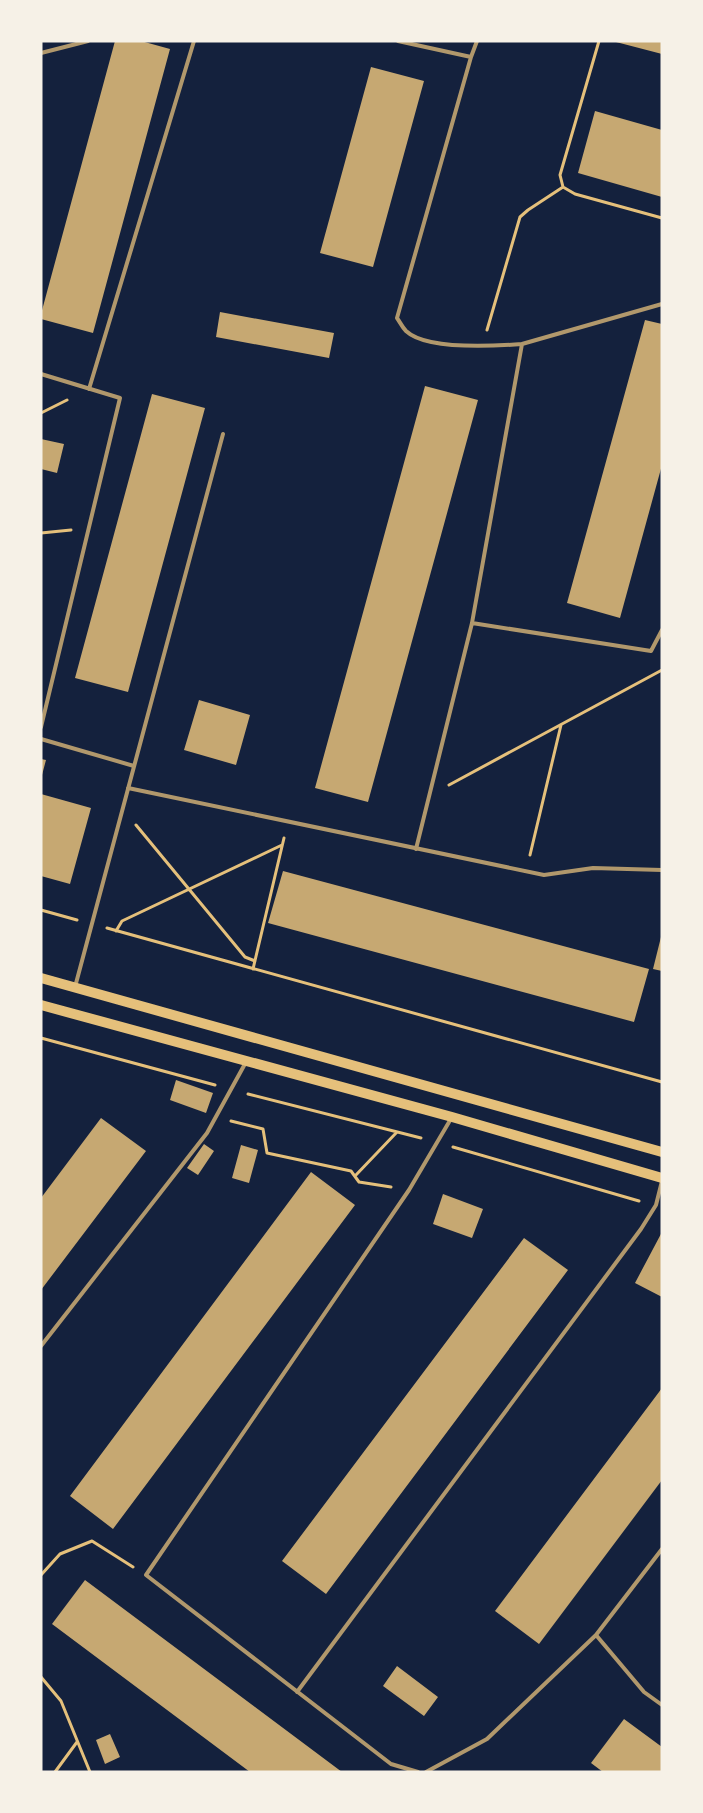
<svg xmlns="http://www.w3.org/2000/svg" width="703" height="1813" viewBox="0 0 703 1813" font-family="Commissioner,sans-serif">
<rect width="100%" height="100%" fill="#14213d"/>
<path fill="#c6a872" d="M115,41H141L170,49L93,333L41,319V314Z
M616,41H662V54L616,42Z
M371,67L424,81L373,267L320,253Z
M595,111L662,130V197L578,173Z
M220,312L334,333L329,358L216,337Z
M645,320L662,324V465L620,618L567,603Z
M425,386L478,400L368,802L315,788Z
M152,394L205,408L128,692L75,678Z
M41,439L64,444L57,473L41,469Z
M199,700L250,715L236,765L184,750Z
M41,759L46,760L42,775H41Z
M41,794L91,808L70,884L41,876Z
M283,871L649,969L634,1022L268,923Z
M661,937H662V971L653,969Z
M176,1080L213,1093L206,1113L170,1100Z
M101,1118L146,1151L41,1290V1198Z
M204,1144L214,1151L198,1175L187,1168Z
M241,1145L258,1150L249,1183L232,1178Z
M311,1172L355,1205L113,1529L70,1496Z
M443,1194L483,1209L472,1238L433,1224Z
M662,1232V1297L635,1283Z
M524,1238L568,1270L326,1594L282,1561Z
M662,1388V1480L539,1644L495,1611Z
M85,1580L342,1772H250L52,1624Z
M397,1666L438,1697L424,1716L383,1686Z
M624,1719L662,1747V1772H603L591,1763Z
M110,1734L120,1757L105,1764L96,1740Z"/>
<g fill="none" stroke-linecap="round" stroke-linejoin="round">
<path stroke="#e5c07b" stroke-width="3" d="M599,41L560,175L563,187L575,194L662,218
M487,330L520,217L528,210L563,187
M41,413L67,400
M41,533L71,530
M449,785L662,670
M136,825L245,957L255,961
M530,855L561,725
M41,910L77,920
M107,928L662,1082
M116,931L122,921L282,845
M253,969L284,838
M41,1038L215,1085
M248,1094L421,1138
M231,1121L263,1129L267,1153L351,1171L359,1182L391,1187
M453,1147L639,1201
M355,1176L397,1132
M41,1575L60,1554L92,1541L133,1567
M41,1677L61,1701L90,1772
M55,1772L77,1742"/>
<path stroke="#b1986c" stroke-width="4" d="M398,41L471,57
M41,53L88,41
M522,344L662,304
M41,374L120,398L41,727
M89,389L194,41
M472,623L651,651L662,630
M41,739L134,766
M128,788L544,875L593,868L662,870
M416,849L472,623L522,344C495,346 426,350 406,331C402,327 400,322 397,318L471,57L477,41
M75,987L223,434
M41,1346L207,1133L246,1062
M596,1635L644,1692L662,1705
M297,1692L641,1229L656,1205L662,1181
M418,1772L391,1764L146,1575L409,1190L452,1117
M426,1772L487,1739L596,1635L662,1549"/>
<path stroke="#e5c07b" stroke-width="10" d="M41,978L662,1152
M41,1005L452,1117L662,1178"/>
</g>
<rect width="703" height="1813" fill="none" stroke="#f6f1e7" stroke-width="85"/>
</svg>
